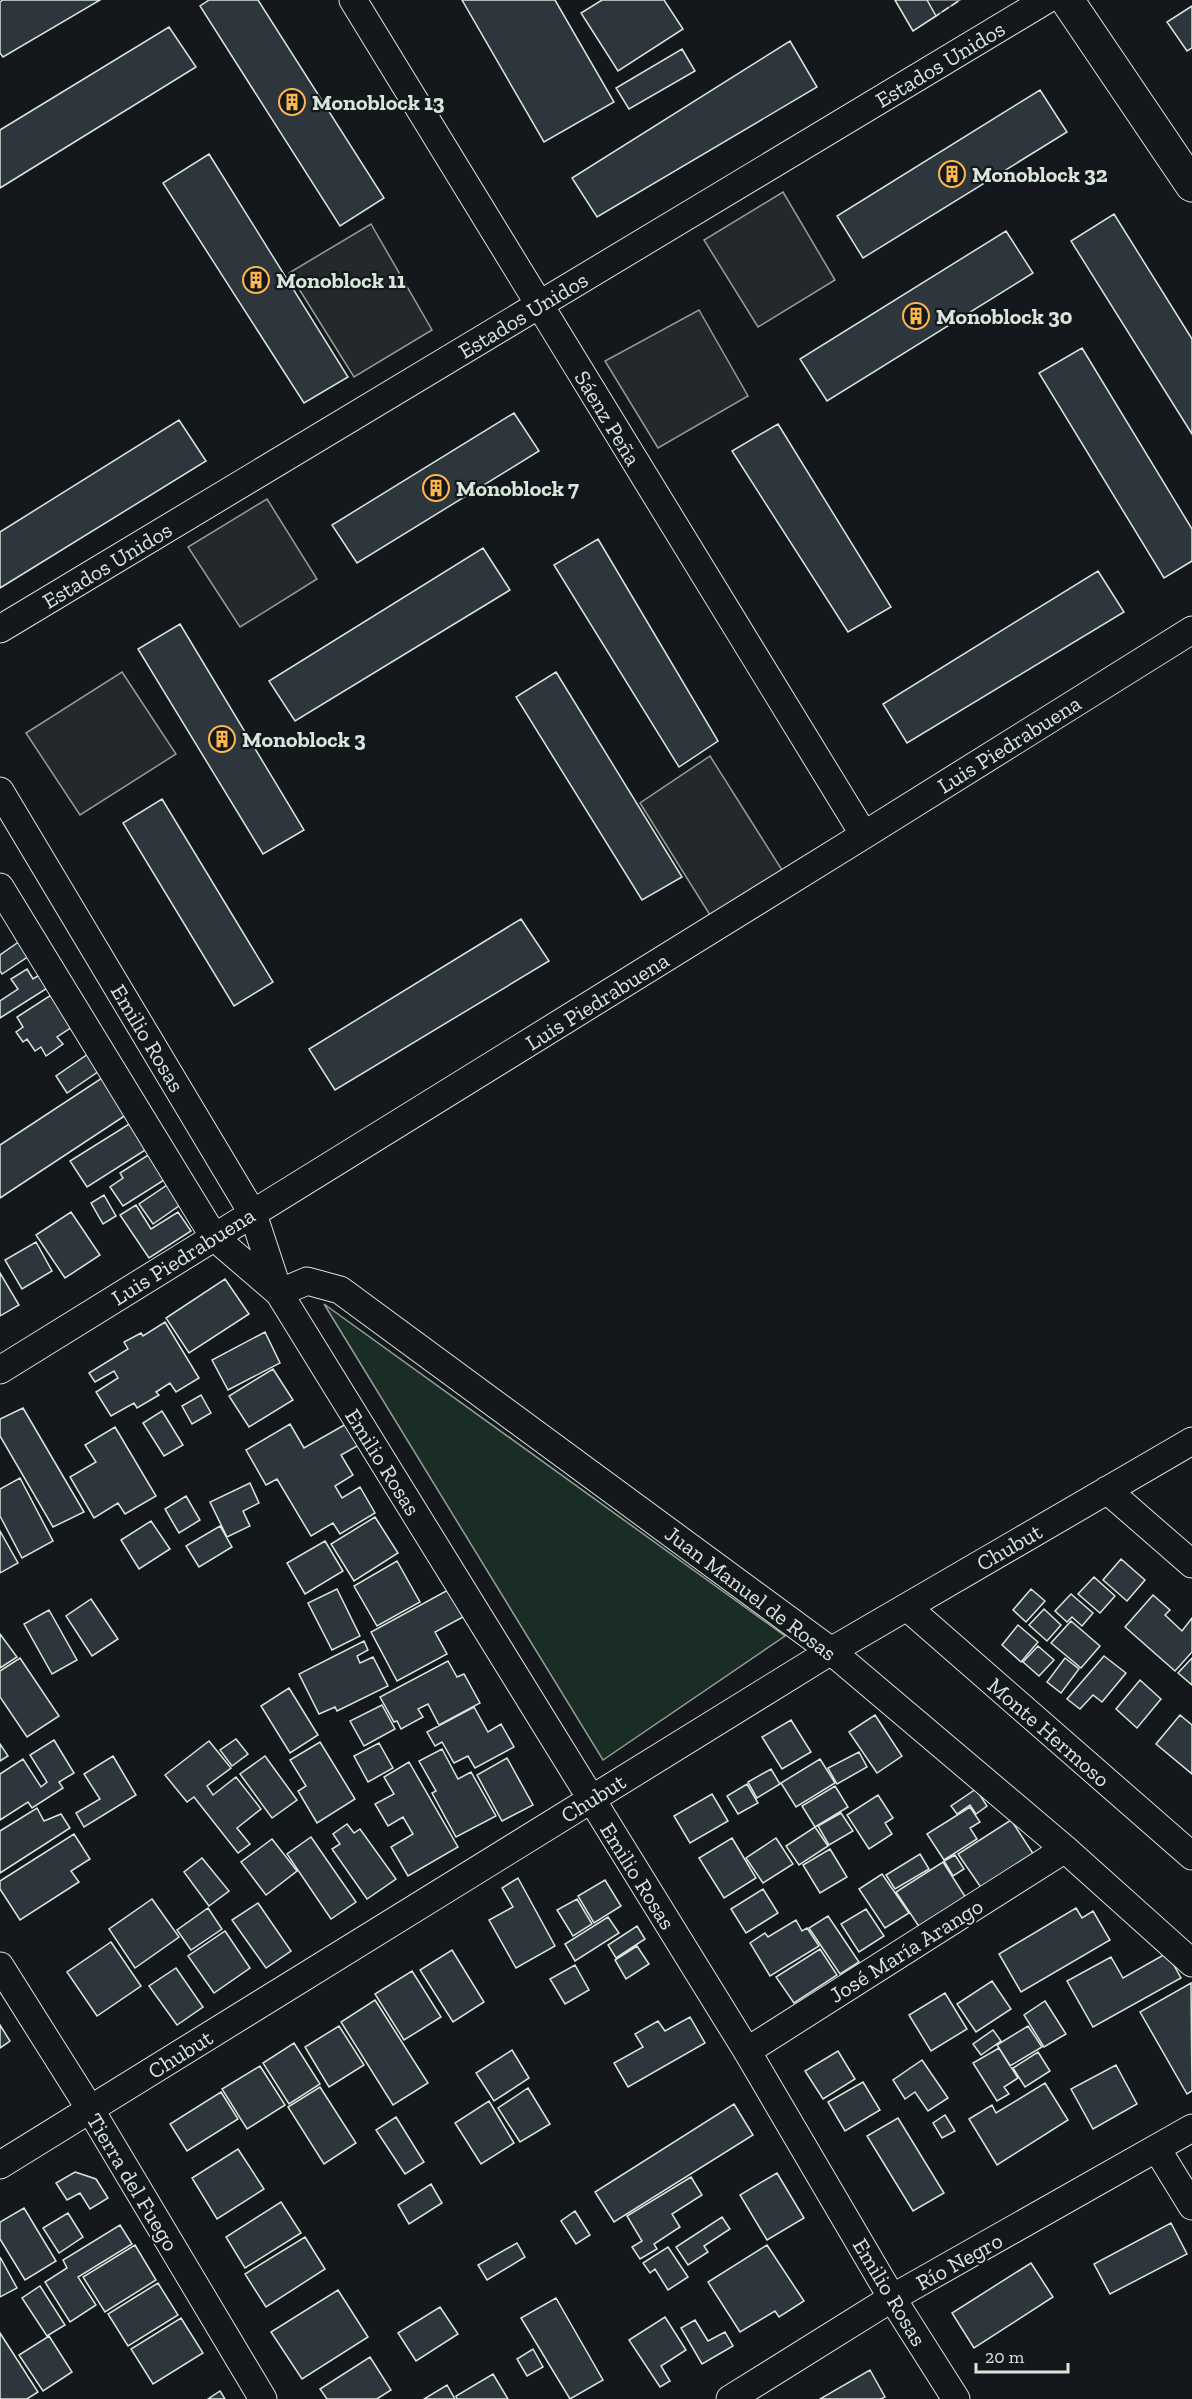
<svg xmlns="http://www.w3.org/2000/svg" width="1192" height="2399" viewBox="0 0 1192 2399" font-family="'Zilla Slab',serif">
<rect width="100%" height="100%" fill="#14181c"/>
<path fill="#1a2d24" stroke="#939e99" stroke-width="1.5" d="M324,1304L785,1636L603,1760Z"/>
<path fill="#24282b" stroke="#939e99" stroke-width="1.5" d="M895,0H960L913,31Z
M783,192L835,280L758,327L704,240Z
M371,224L432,330L354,377L289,273Z
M699,310L748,396L658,448L605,361Z
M267,499L317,579L240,627L188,547Z
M122,672L176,754L80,815L26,733Z
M710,756L782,870L710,915L640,803Z"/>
<path fill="#2c363c" stroke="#d8e6dc" stroke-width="1.5" d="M3,0H100L3,57L0,53V2Z
M209,0H258L384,198L340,226L200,6Z
M462,0H555L614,102L544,142Z
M602,0H664L683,29L618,71L581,13Z
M895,0H927L936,16L913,31Z
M1192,6V48L1187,51L1167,22Z
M169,27L196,67L0,188V130Z
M790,41L817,87L597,217L572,178Z
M682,49L695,71L629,109L616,88Z
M1040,90L1067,132L863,258L837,216Z
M209,154L348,377L304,403L163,183Z
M1114,214L1192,339V434L1071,241Z
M1006,231L1033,273L827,401L800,359Z
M1082,348L1192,529V561L1164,578L1039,373Z
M514,413L539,451L357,563L332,525Z
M179,420L206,461L0,588V532Z
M778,424L891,607L848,632L732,451Z
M598,539L718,741L679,767L554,565Z
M483,548L510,590L295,721L269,681Z
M1098,571L1124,612L907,743L883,704Z
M180,624L304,830L263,854L138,649Z
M556,672L682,877L642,900L516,697Z
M162,799L273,982L234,1006L123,823Z
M521,919L549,961L335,1090L309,1049Z
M20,941L29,956L2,974L0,971V955Z
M27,969L33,979L41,974L49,987L0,1018V1001L18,989L11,979Z
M51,995L72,1027L57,1037L63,1044L46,1056L41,1047L35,1051L27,1039L23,1042L16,1032L23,1027L17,1017Z
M91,1052L102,1069L67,1093L56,1076Z
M105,1076L129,1113L0,1198V1145Z
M134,1121L150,1147L87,1187L70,1161Z
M156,1150L172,1175L123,1206L110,1187L123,1178L120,1173Z
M173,1181L186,1201L153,1224L139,1204Z
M104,1195L116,1216L103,1224L91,1203Z
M136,1205L151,1229L178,1212L191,1231L149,1258L120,1215Z
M71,1212L100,1255L65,1278L36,1235Z
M36,1242L52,1271L22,1289L5,1260Z
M0,1273L19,1305L0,1316Z
M225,1279L249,1314L189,1353L166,1318Z
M165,1322L199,1378L176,1392L170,1383L156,1392L159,1395L137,1408L134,1403L111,1416L96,1392L118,1378L114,1371L95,1382L89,1373L128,1349L124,1342L141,1333L143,1336Z
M265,1332L280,1363L228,1390L212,1360Z
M273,1369L293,1400L249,1427L229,1396Z
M201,1395L211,1413L192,1424L182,1406Z
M23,1408L84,1512L53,1527L0,1436V1419Z
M162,1411L183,1445L164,1456L143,1423Z
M290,1424L304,1448L346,1424L359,1445L341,1455L353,1475L335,1486L342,1498L360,1487L375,1513L340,1534L333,1523L311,1536L277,1479L266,1485L246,1450Z
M115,1427L156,1496L125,1514L118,1503L94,1518L70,1477L96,1462L85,1445Z
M20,1478L53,1541L22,1558L0,1516V1489Z
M250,1483L259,1503L243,1511L250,1526L227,1537L210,1502Z
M186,1496L200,1520L179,1533L165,1509Z
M375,1517L398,1553L354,1581L331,1544Z
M151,1521L170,1549L139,1569L121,1540Z
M220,1526L232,1547L199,1567L186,1546Z
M0,1531L18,1563L0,1573Z
M325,1541L343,1571L305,1594L287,1563Z
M1121,1559L1145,1580L1127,1601L1103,1580Z
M397,1561L420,1602L377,1626L354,1586Z
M1094,1577L1115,1596L1100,1613L1078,1594Z
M337,1589L360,1636L332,1650L308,1603Z
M1031,1589L1045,1601L1026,1622L1013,1610Z
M448,1590L463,1617L435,1632L447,1654L397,1681L371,1632Z
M1071,1594L1093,1613L1082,1626L1072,1617L1067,1622L1055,1611Z
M1153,1595L1170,1610L1165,1615L1182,1631L1192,1618V1652L1175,1671L1125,1627Z
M91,1599L118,1639L92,1656L66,1616Z
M1044,1609L1061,1625L1047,1641L1029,1625Z
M49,1610L77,1660L52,1674L24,1624Z
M1071,1621L1100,1646L1081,1668L1051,1643Z
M1018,1625L1038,1642L1021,1662L1002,1645Z
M0,1634L17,1657L0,1668Z
M364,1641L368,1650L357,1656L360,1663L373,1657L388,1686L337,1711L335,1707L319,1714L299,1674Z
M1038,1646L1054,1660L1039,1676L1023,1662Z
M1104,1656L1126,1673L1102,1702L1093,1695L1080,1709L1067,1699Z
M20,1658L59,1716L27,1737L0,1697V1671Z
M1065,1658L1079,1669L1061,1693L1047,1682Z
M1192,1658V1685L1178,1673Z
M448,1661L457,1677L464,1674L480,1703L439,1725L428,1704L418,1709L423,1717L401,1729L397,1721L394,1722L380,1697Z
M1140,1680L1161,1699L1137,1728L1116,1709Z
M289,1688L318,1735L290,1753L261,1706Z
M382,1705L395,1729L364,1746L350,1721Z
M474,1707L488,1732L501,1724L514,1747L475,1768L468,1756L454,1763L442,1742L435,1746L427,1732Z
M875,1715L902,1756L877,1773L849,1732Z
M1180,1715L1192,1725V1774L1156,1744Z
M791,1720L811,1752L782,1769L762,1737Z
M236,1739L248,1754L232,1766L220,1750Z
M54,1740L74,1773L59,1782L63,1788L32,1808L28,1802L0,1820V1774L23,1759L41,1787L47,1782L30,1755Z
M209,1741L231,1768L207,1786L213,1795L236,1777L261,1809L237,1828L250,1844L238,1853L194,1797L187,1802L165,1775Z
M320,1742L355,1799L317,1823L298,1791L306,1786L290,1760Z
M379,1743L393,1768L368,1782L354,1756Z
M0,1744L8,1756L0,1761Z
M442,1749L458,1779L471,1772L496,1816L456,1837L432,1793L436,1791L419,1761Z
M859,1752L867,1767L837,1784L828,1768Z
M113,1756L136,1795L84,1827L76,1813L100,1799L84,1774Z
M265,1756L297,1800L272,1818L240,1774Z
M507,1758L533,1805L502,1821L477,1775Z
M820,1759L835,1783L796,1807L781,1783Z
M409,1762L458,1847L408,1876L391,1847L413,1834L403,1817L388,1826L375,1804L394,1794L384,1777Z
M771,1769L780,1784L757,1798L748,1782Z
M747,1784L758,1803L738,1814L727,1796Z
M835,1786L848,1807L815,1827L802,1806Z
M976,1789L987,1806L976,1814L970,1805L957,1814L951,1806Z
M712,1794L728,1821L690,1843L674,1816Z
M878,1795L893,1818L885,1823L892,1834L869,1849L847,1815Z
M970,1807L980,1822L970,1828L977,1839L944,1860L927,1834Z
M37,1808L44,1821L61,1814L70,1828L0,1873V1831Z
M841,1813L853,1831L829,1845L818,1826Z
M1011,1820L1034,1855L982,1889L958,1854Z
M347,1824L354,1833L360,1829L396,1879L367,1899L332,1849L340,1844L333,1834Z
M815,1827L828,1846L799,1865L786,1846Z
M74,1834L90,1859L71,1871L79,1882L20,1920L0,1889V1881Z
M311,1837L356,1902L331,1919L287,1854Z
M732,1838L756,1878L724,1898L699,1858Z
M776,1838L793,1864L763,1883L746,1858Z
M272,1839L297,1871L266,1895L241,1862Z
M830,1849L847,1877L820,1893L803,1865Z
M920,1854L929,1869L895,1889L886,1875Z
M955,1855L964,1869L953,1876L944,1861Z
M202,1858L229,1891L209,1906L184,1872Z
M943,1862L966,1898L920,1928L896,1892Z
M882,1874L909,1913L885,1928L859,1889Z
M518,1878L555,1946L516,1968L489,1920L513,1907L502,1888Z
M605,1880L621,1906L594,1923L578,1896Z
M763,1889L778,1913L746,1933L731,1909Z
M152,1899L179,1937L135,1968L109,1929Z
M577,1899L592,1924L573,1936L557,1910Z
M258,1903L291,1951L266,1968L232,1920Z
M208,1908L222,1929L191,1950L177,1930Z
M1076,1908L1082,1918L1093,1911L1110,1940L1021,1992L999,1954Z
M866,1909L884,1936L859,1952L841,1924Z
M828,1916L859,1962L840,1974L809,1928Z
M608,1917L619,1933L575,1961L565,1944Z
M796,1920L802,1931L807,1928L819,1946L770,1976L750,1943L765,1933L768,1937Z
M637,1926L645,1939L616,1958L608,1945Z
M225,1931L250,1968L214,1993L188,1956Z
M111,1942L141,1986L97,2016L67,1972Z
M637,1946L649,1964L626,1979L615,1960Z
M820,1949L837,1975L794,2003L776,1977Z
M452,1950L484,2002L453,2022L420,1970Z
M1167,1953L1181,1978L1093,2027L1067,1981L1111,1957L1123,1978Z
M575,1965L589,1990L565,2004L550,1979Z
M176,1968L203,2007L177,2025L149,1986Z
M412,1971L441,2017L404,2040L375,1994Z
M992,1981L1011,2009L976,2032L957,2004Z
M1191,1983L1192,2091L1187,2094L1140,2012Z
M945,1993L967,2029L931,2051L909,2015Z
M375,2000L428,2083L393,2105L341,2022Z
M1045,2001L1066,2034L1044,2047L1024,2015Z
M690,2017L705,2043L628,2087L614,2063L643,2047L635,2034L658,2021L665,2031Z
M0,2025L10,2041L0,2048Z
M339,2026L364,2065L329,2087L305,2047Z
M1028,2026L1042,2047L1010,2066L997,2045Z
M993,2030L1001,2041L981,2055L973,2044Z
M294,2043L320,2084L289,2104L263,2063Z
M999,2048L1018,2078L1004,2087L1009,2094L997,2101L973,2063Z
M512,2050L529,2078L494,2101L476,2073Z
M838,2051L855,2079L823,2099L805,2071Z
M1038,2052L1050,2071L1025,2087L1013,2068Z
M922,2060L948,2098L928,2111L915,2092L905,2099L893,2080Z
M1116,2065L1137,2104L1093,2129L1071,2089Z
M260,2066L285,2105L247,2129L222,2089Z
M863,2082L880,2110L845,2131L828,2102Z
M1045,2083L1068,2120L997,2165L969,2119L992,2105L996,2113Z
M320,2087L356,2143L324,2164L288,2107Z
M528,2088L550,2124L520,2142L498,2108Z
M221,2092L238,2119L187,2151L170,2124Z
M489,2101L514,2143L481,2164L455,2123Z
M734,2104L753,2135L614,2222L595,2192Z
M945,2115L955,2131L942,2138L933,2123Z
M396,2117L424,2162L405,2174L376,2130Z
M898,2118L944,2193L913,2211L867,2136Z
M238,2149L264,2189L217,2219L192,2178Z
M75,2172L96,2179L108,2198L90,2209L80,2193L67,2200L56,2183Z
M777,2173L804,2218L767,2240L740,2195Z
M691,2177L702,2195L672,2214L680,2227L654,2244L657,2249L640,2259L632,2247L642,2241L627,2216Z
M431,2184L442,2203L409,2224L398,2205Z
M281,2202L301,2233L245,2268L226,2237Z
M24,2208L56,2261L25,2280L0,2239V2222Z
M575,2211L590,2235L576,2244L561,2221Z
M68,2213L83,2237L59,2253L43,2228Z
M722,2217L730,2229L704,2246L708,2252L688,2265L676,2247Z
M1171,2223L1187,2254L1110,2294L1094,2264Z
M120,2225L132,2244L78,2277L96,2305L70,2322L45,2282L67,2268L63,2260Z
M305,2237L325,2269L266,2307L245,2274Z
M517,2243L525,2257L487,2280L478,2265Z
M135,2245L156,2280L105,2312L83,2277Z
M767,2245L804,2301L779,2317L775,2311L740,2332L708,2282Z
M668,2247L688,2277L668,2290L655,2269L650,2273L643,2263Z
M0,2257L17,2288L0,2297Z
M1031,2263L1053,2297L974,2348L952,2313Z
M158,2283L178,2315L128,2346L108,2314Z
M40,2286L65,2325L47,2336L22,2298Z
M338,2290L368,2337L302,2379L271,2332Z
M556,2298L603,2380L570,2399L521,2318Z
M440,2307L458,2334L416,2361L398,2333Z
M665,2317L686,2350L661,2366L670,2381L660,2387L629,2340Z
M181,2318L203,2353L153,2384L131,2349Z
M695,2320L708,2341L725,2332L733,2346L702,2364L681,2328Z
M0,2333L38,2392L27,2399H0Z
M49,2336L72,2372L43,2391L19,2355Z
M533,2349L543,2367L527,2376L517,2359Z
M370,2357L391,2390L377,2399H327L320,2389Z
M870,2370L885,2397L881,2399H820Z
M493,2374L508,2399H457L456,2396Z
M447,2385L455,2399H424Z
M220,2391L225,2399H208Z"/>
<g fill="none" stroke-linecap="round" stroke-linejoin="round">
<defs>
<path id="minor" d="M353,0L864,835
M0,629L1046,0
M0,791L253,1214L279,1293L747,2051L892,2298L956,2399
M0,887L214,1237L278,1292
M279,1293L307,1281L340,1290L831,1651L1065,1849L1192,1963
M0,1370L864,835L1192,630
M1107,1490L1192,1564
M907,1607L1192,1856
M0,1966L90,2109L263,2399
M747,2051L1065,1849
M1157,2149L1192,2206
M0,2165L831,1651L1192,1441
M730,2399L892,2298L1192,2128"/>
<path id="secondary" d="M1067,0L1192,185"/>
</defs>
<use href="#minor" stroke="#d8e6dc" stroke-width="29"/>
<use href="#secondary" stroke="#d8e6dc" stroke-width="35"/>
<use href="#minor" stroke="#14181c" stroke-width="27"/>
<use href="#secondary" stroke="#14181c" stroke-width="33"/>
<path stroke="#d8e6dc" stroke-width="1.5" stroke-dasharray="8 3" stroke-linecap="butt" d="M933,18L960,0"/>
</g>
<defs>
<symbol id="building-ring" viewBox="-11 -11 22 22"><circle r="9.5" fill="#14181c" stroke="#ffb74d" stroke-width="1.5"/><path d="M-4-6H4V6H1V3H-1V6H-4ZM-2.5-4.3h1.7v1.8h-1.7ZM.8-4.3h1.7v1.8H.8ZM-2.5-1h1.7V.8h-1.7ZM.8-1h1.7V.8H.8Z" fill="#ffb74d"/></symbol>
</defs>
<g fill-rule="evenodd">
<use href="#building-ring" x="277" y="87" width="30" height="30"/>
<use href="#building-ring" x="937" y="159" width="30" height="30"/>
<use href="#building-ring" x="241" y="265" width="30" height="30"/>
<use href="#building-ring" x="901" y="301" width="30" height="30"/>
<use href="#building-ring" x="421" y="473" width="30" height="30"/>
<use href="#building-ring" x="207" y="724" width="30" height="30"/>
</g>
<g text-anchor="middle" stroke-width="4.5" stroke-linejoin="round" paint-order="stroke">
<g font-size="22" fill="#d8e6dc" stroke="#14181c">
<text transform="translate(940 64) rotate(-31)" y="8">Estados Unidos</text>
<text transform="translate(523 315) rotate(-31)" y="8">Estados Unidos</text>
<text transform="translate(608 418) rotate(59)" y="8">Sáenz Peña</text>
<text transform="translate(107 565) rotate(-31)" y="8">Estados Unidos</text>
<text transform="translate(1009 744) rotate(-32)" y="8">Luis Piedrabuena</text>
<text transform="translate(597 1001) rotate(-32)" y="8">Luis Piedrabuena</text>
<text transform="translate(148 1038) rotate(59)" y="8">Emilio Rosas</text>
<text transform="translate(183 1256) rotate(-32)" y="8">Luis Piedrabuena</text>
<text transform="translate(383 1462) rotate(58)" y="8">Emilio Rosas</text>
<text transform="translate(1009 1547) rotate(-30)" y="8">Chubut</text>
<text transform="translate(751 1593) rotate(37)" y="8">Juan Manuel de Rosas</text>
<text transform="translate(1049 1732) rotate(41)" y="8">Monte Hermoso</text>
<text transform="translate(593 1798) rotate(-32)" y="8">Chubut</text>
<text transform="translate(638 1876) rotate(58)" y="8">Emilio Rosas</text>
<text transform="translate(906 1950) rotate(-32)" y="8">José María Arango</text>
<text transform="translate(180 2054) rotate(-32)" y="8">Chubut</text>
<text transform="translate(133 2182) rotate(59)" y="8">Tierra del Fuego</text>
<text transform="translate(959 2261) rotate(-29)" y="8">Río Negro</text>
<text transform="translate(890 2292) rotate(59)" y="8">Emilio Rosas</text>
</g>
<g font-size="22" font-weight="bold" fill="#d8e6dc" stroke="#14181c" text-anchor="start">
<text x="312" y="110">Monoblock 13</text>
<text x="972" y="182">Monoblock 32</text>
<text x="276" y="288">Monoblock 11</text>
<text x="936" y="324">Monoblock 30</text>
<text x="456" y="496">Monoblock 7</text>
<text x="242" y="747">Monoblock 3</text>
</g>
</g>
<path d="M976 2363v9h92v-9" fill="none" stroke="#d8e6dc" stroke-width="3"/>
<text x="985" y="2363" font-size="18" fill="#d8e6dc" stroke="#14181c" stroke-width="4.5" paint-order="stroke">20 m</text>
</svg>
